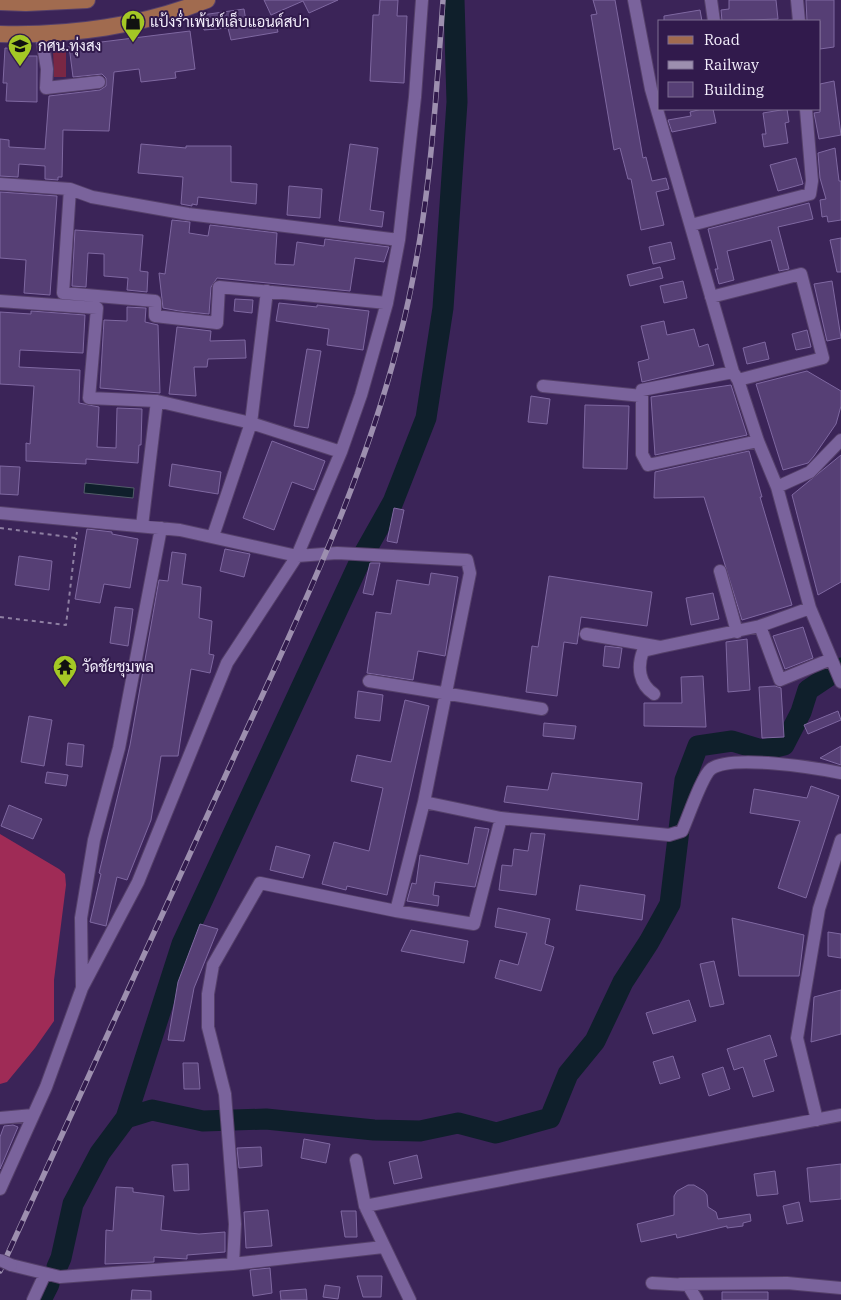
<svg xmlns="http://www.w3.org/2000/svg" width="841" height="1300" viewBox="0 0 841 1300" font-family="'IBM Plex Serif',Sarabun,serif">
<rect width="100%" height="100%" fill="#3b2458"/>
<path fill="#792744" d="M53,49H66V77H54Z"/>
<path fill="#9f2b56" d="M0,834L59,869L65,874L66,885L54,980V1021L35,1048L7,1082L0,1084Z"/>
<path fill="#0f1f2b" stroke="#535d6a" d="M85,483L134,488L133,498L84,493Z"/>
<g fill="none" stroke-linecap="round" stroke-linejoin="round">
<path stroke="#0f1f2b" stroke-width="21" d="M126,1118L152,1110L203,1121L266,1119L374,1130L420,1131L458,1123L496,1133L550,1118L568,1074L595,1041L623,982L649,942L670,904L685,780L698,746L732,741L762,750L784,745L801,712L808,690L841,668
M57,1267L61,1258L73,1204L100,1153L126,1118L182,944L361,559L393,502L426,418L443,308L457,102L454,0
M41,1300L49,1284"/>
</g>
<path fill="#563f75" stroke="#7f68a1" d="M264,0H338L309,13L303,1L271,15Z
M380,0H398L397,16H407L404,83L370,81L373,15H379Z
M593,0H615L643,158L646,157L652,181L666,178L669,189L656,192L664,225L641,230L631,179H628L620,148L614,150L591,15L597,14Z
M729,0H776L778,19L722,21L721,10L729,9Z
M806,0H834V47L820,49V21H807Z
M244,9L247,27L275,20L278,32L231,40L228,28L204,30L202,15Z
M700,10L702,21H664V16Z
M190,31L195,69L175,72L176,78L141,82L139,69L114,72L109,131L63,130L62,177H58V180L45,179V166L19,164L18,177L0,176V139L9,140V147L45,149L49,96L100,90L106,86V78L102,74L73,77L69,46Z
M5,48L25,49V56H37V102L6,101L7,83H3Z
M834,81L841,135L819,139L814,113L820,112V84Z
M702,109H713L716,123L672,132L668,120L691,116L690,112Z
M787,109L789,122L785,123L788,143L764,147L762,134H766L763,113Z
M141,144L186,148V146H231V182L257,184L256,204L198,197L197,205L192,204V206L181,204L183,177L138,173Z
M350,144L378,148L370,210L384,212L382,227L339,221Z
M835,148L839,181H841V220L828,222L827,216L822,217L820,200L826,199L820,178L818,153Z
M796,158L803,184L778,191L770,165Z
M289,186L322,189L320,218L287,215Z
M0,192L57,196L50,295L24,293L26,260L0,258Z
M809,203L813,219L778,227L789,269L779,271L771,240L727,251L734,280L719,284L715,269H718L708,229Z
M172,220L190,222L189,233L208,236L210,225L277,233L275,264L294,265L297,242L324,246L325,239L389,247L384,262L355,258L350,291L217,278L211,287L209,314L179,311L163,308L159,273L165,274Z
M75,230L143,235L140,271L148,272L147,292L127,290L128,278L104,276V254L88,253L86,287L72,286Z
M841,238V272H837L830,240Z
M671,242L675,259L653,264L649,247Z
M660,267L663,278L630,286L627,275Z
M683,281L687,298L664,303L660,286Z
M832,281L841,338L827,341L814,284Z
M235,299L253,300L252,313L234,311Z
M279,303L317,307V305L369,311L363,350L327,345L329,329L276,321Z
M127,307L146,308L145,322L158,325L160,393L100,388L104,320L127,321Z
M31,311L85,315L83,353L20,350L19,367L80,370L79,403L99,407L97,447L116,448L117,408L142,409L141,445H139L138,463L86,459V464L26,461V443L30,444L34,386L0,384V312L31,314Z
M664,321L667,335L694,329L699,347L708,344L714,365L642,382L638,362L649,359L641,326Z
M177,327L211,331L210,341L245,340L246,358L208,359L207,367H194L196,396L169,394Z
M807,330L811,347L796,350L792,334Z
M765,342L769,359L747,364L743,348Z
M307,349L321,351L308,428L294,426Z
M807,371L841,391V406L836,424L814,456L808,463L783,470L756,384Z
M731,385L747,435L655,455L651,397Z
M531,396L550,399L547,424L528,422Z
M585,405L629,406L627,469L583,468Z
M272,441L325,461L314,490L292,482L274,530L243,518Z
M749,451L762,497H760L792,605L742,620L704,497L654,498L655,472Z
M841,455V582L818,595L792,495Z
M172,464L221,472L218,494L169,486Z
M0,466L20,467L18,495L0,494Z
M394,508L404,510L397,543L387,541Z
M87,529L112,532V534L138,539L130,588L104,584L100,603L75,599Z
M225,549L250,554L244,577L220,571Z
M172,552L186,554L182,584L201,587L199,618L212,621L209,654L214,655L210,673L191,669L178,756H161L151,820L127,880L117,877L106,926L90,922L101,874L99,873L130,745L159,580L168,581Z
M19,556L52,561L49,590L15,585Z
M370,563H380L373,595L363,593Z
M431,573L458,577L445,656L418,651L413,680L367,673L376,612L391,614L397,580L429,585Z
M549,576L652,592L647,626L581,617L577,644L564,642L557,696L526,692L532,646L538,647Z
M713,593L719,619L691,625L686,598Z
M115,607L133,609L128,646L110,643Z
M803,627L813,658L785,669L773,636Z
M747,639L750,690L728,692L726,642Z
M605,646L622,648L619,668L603,666Z
M703,676L706,727L644,726V703H682L681,677Z
M775,686L781,688L784,737L762,738L759,687Z
M358,691L383,695L380,721L355,718Z
M405,700L429,706L387,895L347,886L346,890L322,884L334,842L369,851L383,788L351,781L357,755L391,762Z
M838,711L841,720L808,734L804,725Z
M29,716L52,720L44,766L21,762Z
M544,723L576,726L574,739L543,736Z
M68,743L84,745L82,767L66,765Z
M841,746V765L820,758Z
M47,772L68,775L66,786L45,783Z
M552,773L642,783L638,820L504,802L507,786L548,790Z
M811,786L839,796L806,898L778,888L800,821L750,813L754,789L807,798Z
M9,805L42,819L33,839L1,826Z
M475,827L489,829L475,887L435,882L433,895L439,896L438,906L407,901L412,883L416,884L420,855L468,864Z
M531,833L545,834L536,895L499,890L502,865L512,866L514,849L528,851Z
M276,846L310,855L303,878L270,870Z
M580,885L645,895L642,920L576,910Z
M498,908L550,919L545,944L554,947L541,991L495,978L500,960L518,965L527,933L495,927Z
M732,918L804,935L799,976H739Z
M200,924L218,929L194,988L184,1041L168,1040L178,982Z
M411,930L468,941L464,963L401,951Z
M828,932L841,934V958L828,956Z
M714,961L724,1004L710,1007L700,964Z
M841,990V1034L811,1042L814,997Z
M689,1000L696,1021L653,1034L646,1013Z
M770,1035L777,1056L764,1060L774,1091L753,1097L743,1067L734,1070L727,1049Z
M673,1056L680,1078L660,1084L653,1062Z
M183,1063H198L200,1089H184Z
M723,1067L730,1089L709,1096L702,1074Z
M13,1125L18,1127L0,1169V1137L4,1126Z
M304,1139L330,1144L326,1163L301,1158Z
M261,1147L262,1166L239,1168L237,1148Z
M417,1155L422,1178L394,1184L389,1162Z
M188,1164L189,1190L174,1191L172,1165Z
M841,1164V1199L810,1202L807,1168Z
M775,1171L778,1194L757,1196L754,1174Z
M688,1185H694L704,1191L707,1195L708,1207L716,1212L718,1219L750,1214L751,1221L743,1223V1226L727,1228V1226L677,1238L676,1234L641,1242L637,1224L674,1215V1196L677,1191Z
M116,1187L133,1188V1192L164,1196L161,1230L199,1234L225,1232V1252L187,1255V1259L154,1257V1262L105,1264L106,1230L113,1231Z
M799,1202L803,1221L787,1224L783,1206Z
M268,1210L272,1246L246,1248L244,1212Z
M341,1211H356L357,1237H345Z
M270,1268L272,1293L253,1296L250,1270Z
M357,1276H382L381,1297H363Z
M325,1285L340,1287L338,1299L323,1297Z
M306,1289L307,1300H281L280,1291Z
M132,1290L151,1291V1300H131Z
M722,1292H768V1300H722Z"/>
<g fill="none" stroke-linecap="round" stroke-linejoin="round">
<defs>
<path id="minor" d="M634,0L651,89L733,372L738,380L758,441L777,487L810,608L841,682
M711,0L714,21
M797,0L799,21
M41,34L47,69L46,88L99,82
M0,184L70,189L92,197L188,214L399,240L387,303L361,395L341,452
M70,189L63,293L155,301V316L217,323L219,287L387,303
M691,225L810,194L812,181L806,109
M399,240L415,97L422,0
M711,297L801,274L823,358L738,380
M0,301L97,308L89,398L157,401L251,423L213,536
M733,372L642,390V454L648,465L758,441
M543,386L642,396
M777,487L810,472L841,440
M0,513L180,530L297,556L337,553L467,560L470,573L424,802L501,818L474,924L396,911L260,883L213,965L208,994V1027L225,1094L235,1224L233,1264L60,1277L11,1265
M142,526L157,401
M720,571L737,632
M760,626L780,680L831,659
M586,634L660,647L643,651C637,667 639,684 654,694
M660,647L760,626L810,608
M369,681L542,709
M501,818L669,835L682,831C688,818 702,776 711,769C731,754 816,768 841,773
M396,911L424,802
M82,987L81,918L94,840L119,748L161,528
M0,1118L33,1115
M817,1120L797,1038L819,909L841,840
M356,1160L365,1206L410,1300
M0,1189L46,1087L82,988L138,882L227,663L297,556L341,452L251,423L267,291
M365,1206L841,1115
M233,1264L383,1247
M652,1283L688,1285L697,1300
M680,1284L787,1283L841,1288
M33,1300L45,1274"/>
<path id="major" d="M0,2L26,3L87,0
M0,34C69,36 143,26 207,0"/>
</defs>
<use href="#minor" stroke="#55406a" stroke-width="14"/>
<use href="#major" stroke="#55406a" stroke-width="18"/>
<path stroke="#8e7fa2" stroke-width="2" stroke-dasharray="4 4" stroke-linecap="butt" d="M0,528L76,538L77,532
M0,617L66,625L76,538"/>
<use href="#minor" stroke="#7a639c" stroke-width="12"/>
<use href="#major" stroke="#a16b4f" stroke-width="16"/>
<defs>
<path id="rail" d="M0,1271C76,1103 153,936 229,768C292,630 360,492 398,344C428,231 435,116 443,0"/>
</defs>
<use href="#rail" stroke="#9d8faf" stroke-width="5.5"/>
<use href="#rail" stroke="#311a4c" stroke-width="4" stroke-dasharray="11" stroke-linecap="butt"/>
<defs>
<path id="minor-bridge" d="M0,1260L11,1265"/>
</defs>
<use href="#minor-bridge" stroke="#55406a" stroke-width="14" stroke-linecap="butt"/>
<use href="#minor-bridge" stroke="#7a639c" stroke-width="12"/>
</g>
<defs>
<symbol id="shop-pin" viewBox="-11 -11 22 30"><path d="M0 17L-7.5 6A9.5 9.5 0 1 1 7.5 6Z" fill="#a4c825" stroke="#311a4c"/><path d="M-5-2.5h2.3a2.7 3.5 0 0 1 5.4 0H5L5.5 6h-11ZM-1.5-2.5h3a1.5 2.3 0 0 0-3 0Z" fill="#111"/></symbol>
<symbol id="school-pin" viewBox="-11 -11 22 30"><path d="M0 17L-7.5 6A9.5 9.5 0 1 1 7.5 6Z" fill="#a4c825" stroke="#311a4c"/><path d="M0-5L7-2L0 1L-7-2ZM-4 1L0 2.5L4 1V4Q0 6-4 4Z" fill="#111"/></symbol>
<symbol id="temple-pin" viewBox="-11 -11 22 30"><path d="M0 17L-7.5 6A9.5 9.5 0 1 1 7.5 6Z" fill="#a4c825" stroke="#311a4c"/><path d="M0-6L5-2H3V0L6.5 2.5H4V6H1.5V3h-3V6H-4V2.5H-6.5L-3 0V-2H-5Z" fill="#111"/></symbol>
</defs>
<g fill-rule="evenodd">
<use href="#shop-pin" x="119" y="8" width="28" height="38"/>
<use href="#school-pin" x="6" y="32" width="28" height="38"/>
<use href="#temple-pin" x="51" y="653" width="28" height="38"/>
</g>
<g text-anchor="middle" stroke-width="4" stroke-linejoin="round" paint-order="stroke">
<g font-size="15" fill="#f3eefc" stroke="#311a4c" text-anchor="start">
<text x="150" y="27">แป้งร่ำเพ้นท์เล็บแอนด์สปา</text>
<text x="38" y="51">กศน.ทุ่งสง</text>
<text x="82" y="672">วัดชัยชุมพล</text>
</g>
</g>
<rect x="658" y="20" width="162" height="90" fill="#311a4c" stroke="#7f6f92"/>
<rect x="668" y="36" width="25" height="8" fill="#a16b4f" stroke="#7f6f92"/>
<text x="704" y="45" font-size="15" fill="#f3eefc">Road</text>
<rect x="668" y="61" width="25" height="8" fill="#9d8faf" stroke="#7f6f92"/>
<text x="704" y="70" font-size="15" fill="#f3eefc">Railway</text>
<rect x="668" y="82" width="25" height="15" fill="#563f75" stroke="#7f6f92"/>
<text x="704" y="95" font-size="15" fill="#f3eefc">Building</text>
</svg>
